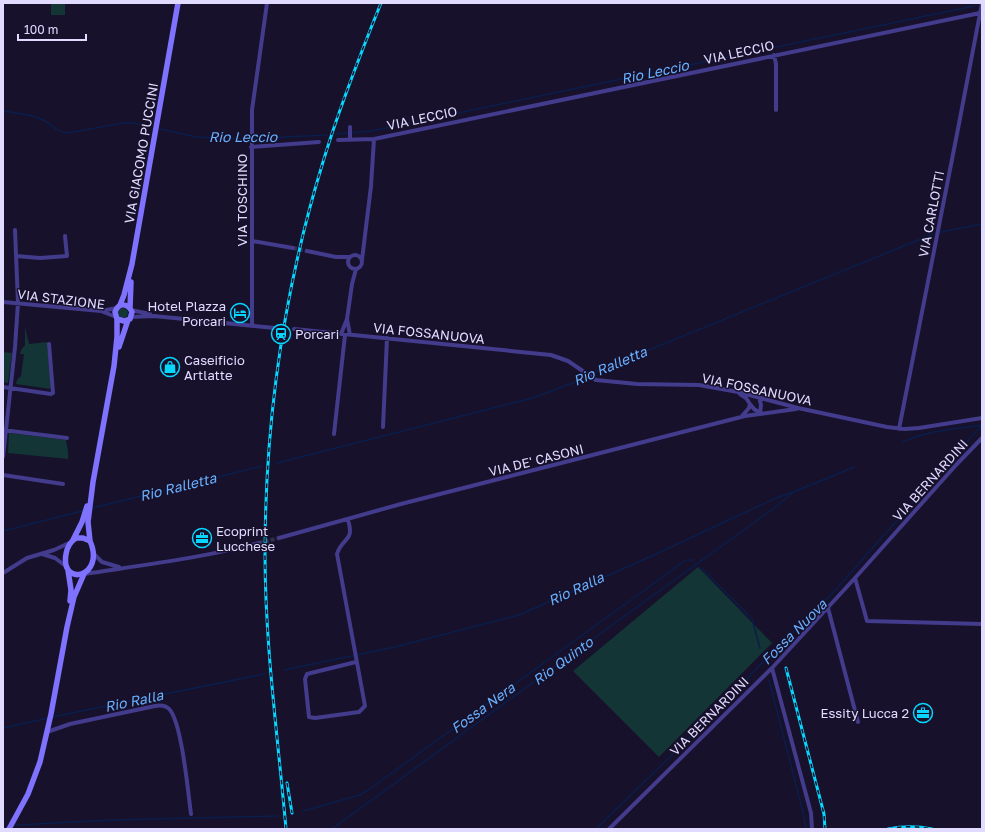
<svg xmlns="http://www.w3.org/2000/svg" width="985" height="832" viewBox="0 0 985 832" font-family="'Golos Text',sans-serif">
<rect width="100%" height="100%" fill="#17112c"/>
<path fill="#133536" d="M51,3H65V15H51Z
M118 313a5 5 0 1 1 10 0a5 5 0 1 1-10 0Z
M25,327L29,344L47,342L51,389L16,384L17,380L21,376L24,354H20L21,350L25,345Z
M3,352L12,353L8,383L3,382Z
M9,433L66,440C67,447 69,452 68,459L8,453Z
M698,567L772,643L659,757L573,671Z"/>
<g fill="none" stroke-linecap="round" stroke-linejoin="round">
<path stroke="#0a1e4b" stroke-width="1.5" d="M3,111C16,113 31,114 43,120C54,125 55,132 68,133L123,123H133L149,126
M161,129L196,137L244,139L327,135
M335,134L371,131L974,6
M941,232L982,224
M590,374L933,234
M903,442C927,430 956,429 982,425
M277,463L533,398L578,381L586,375
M93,508L262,466
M3,531L82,511
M701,568L752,619L760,648
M284,670L395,647L519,615L654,555L776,498L796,491L854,467
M769,680L803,812L806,827H807
M52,717L264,674
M3,728L48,718
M303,811L360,795L371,788L686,560H693
M17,825L111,820L277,816
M332,829L532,683L777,506L792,493
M596,829L726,702L757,668L829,597L982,425"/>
<path stroke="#352f4c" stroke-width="4" stroke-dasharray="4 2" stroke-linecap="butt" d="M293,248L307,251
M259,543L279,538"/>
<path stroke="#433b8b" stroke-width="4" d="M774,55L776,64V110
M338,140L374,139L980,13
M350,140V127
M251,147L319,142
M252,241L293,248
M307,251L336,257H350
M348 262a7 7 0 1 1 14 0a7 7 0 1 1-14 0Z
M16,256L40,258L67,256L65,236
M362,260L371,186L374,139
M3,302L101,311L116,317
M131,310L150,314
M101,311L117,308
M131,317L154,316L275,328
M252,326V110L267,3
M294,329L551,355L568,361L596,380L637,384L699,385L738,392L798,408L887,427L905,429L919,428L982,418
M341,334L347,319
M350,335L347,319L352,284L356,269
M3,387L51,394L53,393L49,344
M740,394L746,398L750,404L749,408L742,416
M750,404L754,409L760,413L761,405L759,397
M383,427L387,338
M899,429L957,134L982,3
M3,430L67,438
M334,434L345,335
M3,457L15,347L18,303L15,230
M3,475L63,484
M348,520C355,542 342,537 337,554L365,706L359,712L315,718L309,717L305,679L307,674L356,662
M279,538L401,504L745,416L796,409
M42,554L55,558L67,567
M94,554L102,562L119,567
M3,573L27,558L54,550L69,543
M84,574C143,565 202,558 259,543
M855,578L867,621L982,624
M828,608L858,722
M772,668L811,813L812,829
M47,732L70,724L155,706C161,705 166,705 170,710C182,725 188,792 191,814
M609,829L772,668L855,578L956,465L982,438"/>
<path stroke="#7e72ff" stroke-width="5.5" d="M120,305L124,295L132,264L178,3
M130,308L131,282
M119,347L128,320
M76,538H83L90,541C106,577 60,588 66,554C67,547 70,542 76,538Z
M73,540L82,522L87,506
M90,541L88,522L93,482L114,366L117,337V319L115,312C119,302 128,303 132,312L130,319L124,321L117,319
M68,570L71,590L70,601
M9,829L28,794L40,762L51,714L67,627L74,597L84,574"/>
<defs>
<path id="rail" d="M786,668L824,814L825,829
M287,783L292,813
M286,829C278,738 265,646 265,554C265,421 284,289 323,162C339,108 360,55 381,3
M888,829C903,826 917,826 932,829"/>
</defs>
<use href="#rail" stroke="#07d7ff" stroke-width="3"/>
<use href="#rail" stroke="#17112c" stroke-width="1.5" stroke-dasharray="4.5" stroke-linecap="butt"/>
</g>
<defs>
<symbol id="hotel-ring" viewBox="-11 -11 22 22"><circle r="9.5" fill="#17112c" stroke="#07d7ff" stroke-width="1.5"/><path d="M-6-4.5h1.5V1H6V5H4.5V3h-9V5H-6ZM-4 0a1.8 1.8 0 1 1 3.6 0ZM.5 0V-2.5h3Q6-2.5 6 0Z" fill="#07d7ff"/></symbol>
<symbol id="station-ring" viewBox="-11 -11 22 22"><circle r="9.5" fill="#17112c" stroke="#07d7ff" stroke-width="1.5"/><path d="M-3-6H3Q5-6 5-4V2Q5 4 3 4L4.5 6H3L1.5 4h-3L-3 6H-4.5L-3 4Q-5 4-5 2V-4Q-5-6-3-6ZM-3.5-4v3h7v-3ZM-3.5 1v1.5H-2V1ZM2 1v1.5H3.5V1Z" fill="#07d7ff"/></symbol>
<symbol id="shop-ring" viewBox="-11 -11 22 22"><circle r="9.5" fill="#17112c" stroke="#07d7ff" stroke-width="1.5"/><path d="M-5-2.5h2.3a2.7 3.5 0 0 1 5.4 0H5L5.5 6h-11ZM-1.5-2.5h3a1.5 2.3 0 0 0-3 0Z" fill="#07d7ff"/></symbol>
<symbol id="office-ring" viewBox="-11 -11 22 22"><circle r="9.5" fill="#17112c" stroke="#07d7ff" stroke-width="1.5"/><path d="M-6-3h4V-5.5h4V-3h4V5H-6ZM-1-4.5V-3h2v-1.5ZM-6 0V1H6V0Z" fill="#07d7ff"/></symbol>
</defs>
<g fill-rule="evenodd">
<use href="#hotel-ring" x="229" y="302" width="22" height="22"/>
<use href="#station-ring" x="270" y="323" width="22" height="22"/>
<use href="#shop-ring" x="159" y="356" width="22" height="22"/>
<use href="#office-ring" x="191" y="527" width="22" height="22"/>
<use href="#office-ring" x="912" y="702" width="22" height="22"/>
</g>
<g text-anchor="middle" stroke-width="3" stroke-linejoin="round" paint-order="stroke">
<g font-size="13" fill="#e1dbff" stroke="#17112c">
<text transform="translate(739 52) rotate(-12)" y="5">VIA LECCIO</text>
<text transform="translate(422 118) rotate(-12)" y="5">VIA LECCIO</text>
<text transform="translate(141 153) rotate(-80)" y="5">VIA GIACOMO PUCCINI</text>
<text transform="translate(242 200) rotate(-90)" y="5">VIA TOSCHINO</text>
<text transform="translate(931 214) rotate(-79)" y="5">VIA CARLOTTI</text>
<text transform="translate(61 299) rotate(7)" y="5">VIA STAZIONE</text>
<text transform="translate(429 333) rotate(6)" y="5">VIA FOSSANUOVA</text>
<text transform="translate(757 389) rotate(12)" y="5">VIA FOSSANUOVA</text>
<text transform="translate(536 460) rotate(-14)" y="5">VIA DE' CASONI</text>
<text transform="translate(930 480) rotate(-48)" y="5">VIA BERNARDINI</text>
<text transform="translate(709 716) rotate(-45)" y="5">VIA BERNARDINI</text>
</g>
<g font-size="13" fill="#e1dbff" stroke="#17112c" text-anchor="start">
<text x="226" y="311" text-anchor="end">Hotel Plazza<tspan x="226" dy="15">Porcari</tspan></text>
<text x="295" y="339">Porcari</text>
<text x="184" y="365">Caseificio<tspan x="184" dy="15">Artlatte</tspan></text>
<text x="216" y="536">Ecoprint<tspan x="216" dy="15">Lucchese</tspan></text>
<text x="909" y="718" text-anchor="end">Essity Lucca 2</text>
</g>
<g font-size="14" font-style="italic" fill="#69b0ff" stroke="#17112c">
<text transform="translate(655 72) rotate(-12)" y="5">Rio Leccio</text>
<text x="243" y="142">Rio Leccio</text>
<text transform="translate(610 366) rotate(-23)" y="5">Rio Ralletta</text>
<text transform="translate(178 487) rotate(-14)" y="5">Rio Ralletta</text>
<text transform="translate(576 589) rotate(-25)" y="5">Rio Ralla</text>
<text transform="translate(794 632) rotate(-45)" y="5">Fossa Nuova</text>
<text transform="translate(563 661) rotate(-36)" y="5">Rio Quinto</text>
<text transform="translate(134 701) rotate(-12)" y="5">Rio Ralla</text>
<text transform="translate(483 708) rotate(-36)" y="5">Fossa Nera</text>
</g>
</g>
<rect width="985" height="832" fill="none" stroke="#e1dbff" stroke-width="8"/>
<path d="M18 34v6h68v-6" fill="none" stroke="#e1dbff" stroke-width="2"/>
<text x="24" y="34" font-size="12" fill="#e1dbff" stroke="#17112c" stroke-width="3" paint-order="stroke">100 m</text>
</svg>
